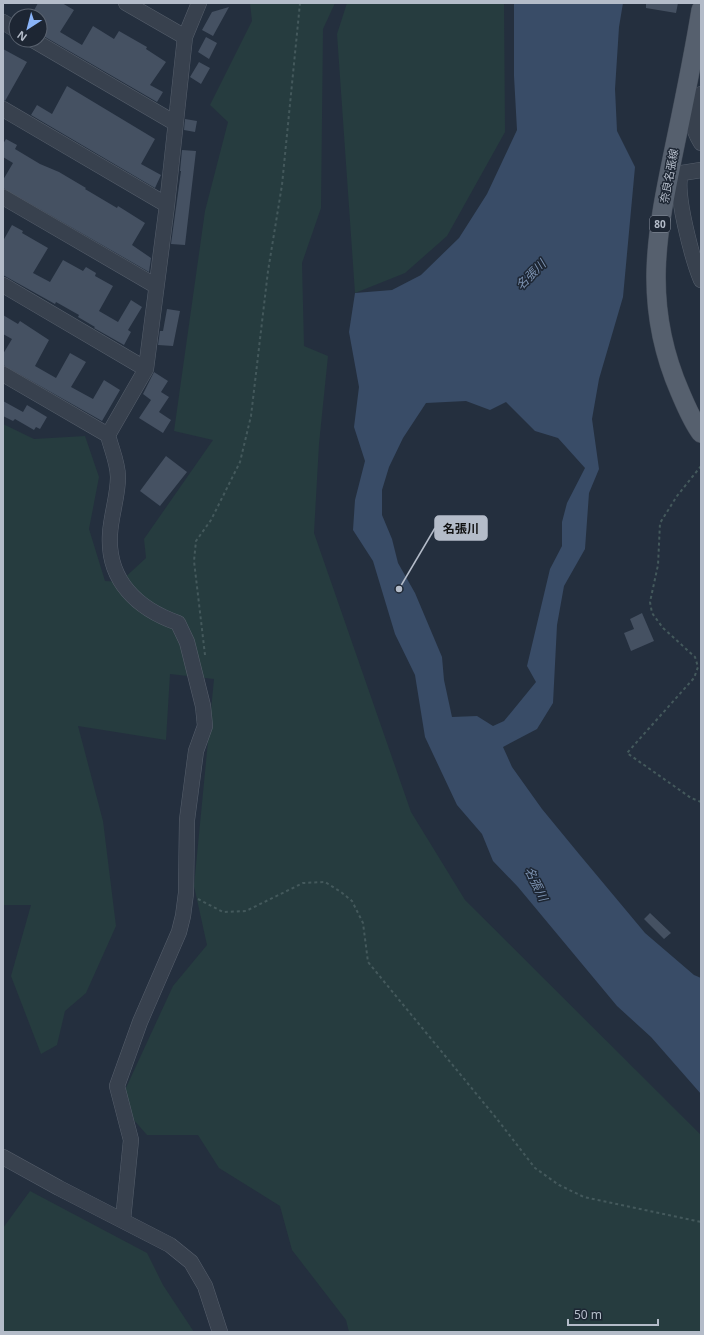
<svg xmlns="http://www.w3.org/2000/svg" width="704" height="1335" viewBox="0 0 704 1335" font-family="'Noto Sans','Noto Sans JP',sans-serif">
<rect width="100%" height="100%" fill="#242f3e"/>
<path fill="#263c3f" d="M250,3H335L323,29L321,208L302,263L304,346L328,356L319,444L314,533L411,812L465,900L701,1135V1332H349L346,1320L292,1250L280,1206L219,1168L198,1135H147L119,1103L173,986L207,945L194,886L214,679L170,674L166,740L78,726L103,821L116,926L86,993L65,1011L57,1045L41,1054L11,976L31,905H3V424L34,439L85,436L99,477L89,529L105,581L120,582L146,558L144,539L213,440L174,431L205,211L228,122L210,105L252,21Z
M347,3H504L505,132L447,236L405,273L355,293L337,34Z
M30,1191L147,1253L163,1285L194,1332H3V1228Z"/>
<path fill="#394c67" fill-rule="evenodd" d="M514,3H623L619,27L615,89L617,131L635,167L623,297L599,379L592,419L599,469L589,493L585,549L564,586L557,625L553,703L537,729L503,747L512,767L542,809L579,854L645,933L694,975L701,978V1094L651,1037L617,1006L518,887L493,861L482,834L457,805L425,737L415,675L395,634L373,561L353,530L355,500L365,461L354,427L359,387L349,332L355,293L392,290L421,275L459,238L487,194L517,130L514,76ZM466,401L490,410L506,402L535,431L558,438L585,468L567,503L562,522V546L550,569L527,666L536,682L504,721L493,726L477,716L452,717L444,680L442,657L415,593L398,563L392,539L382,515V490L389,467L403,438L426,403Z"/>
<path fill="#455162" d="M38,3H62L74,10L60,32L82,45L93,26L114,39L119,31L147,47L146,49L166,62L150,85L163,92L157,102L40,34V16H31Z
M646,3H678L676,13L646,8Z
M229,7L213,36L202,30L212,12Z
M206,37L217,43L209,59L198,52Z
M3,49L27,62L5,101L3,100Z
M199,62L210,68L201,84L190,77Z
M67,86L155,139L141,164L161,175L155,188L31,115L37,105L52,114Z
M185,119L197,121L195,132L184,130Z
M6,139L17,145L15,149L40,164L59,172L86,188L85,189L117,208L118,206L145,223L132,245L151,258L149,272L3,188V180L13,163L3,157V144Z
M182,150L196,151L185,245L171,244L181,171H180Z
M12,225L23,231L22,233L48,248L33,273L50,282L63,260L83,271L86,267L96,273L95,276L113,286L99,311L118,322L131,300L142,307L128,330L131,332L124,345L94,328L95,327L78,317L79,315L56,302L55,304L3,275V241Z
M167,309L180,311L173,346L158,345L160,331H163Z
M3,315L18,324L20,321L49,340L35,366L56,378L70,353L86,362L71,387L93,399L104,380L120,390L102,421L3,365V354L12,339L3,334Z
M154,372L168,381L161,392L169,397L159,412L171,420L163,433L139,418L151,400L143,394Z
M3,401L23,412L27,405L47,417L40,429L36,427L34,430L15,419L13,421L3,416Z
M166,456L187,472L160,506L140,491Z
M642,613L654,641L631,651L624,633L634,629L630,619Z
M650,913L671,933L664,939L644,919Z"/>
<g fill="none" stroke-linecap="round" stroke-linejoin="round">
<defs>
<path id="minor" d="M126,3L185,37
M3,22L16,30
M33,40L175,123
M701,94C693,114 689,124 701,143
M3,109L167,205
M701,170L682,173C672,187 694,263 701,280
M3,197L156,286
M3,285L146,369
M3,374L108,435C111,448 118,463 118,477C118,496 111,515 110,534C107,581 138,609 178,623L187,642L203,706L205,726L196,751L187,820L186,893L183,916L179,932L140,1022L117,1086L131,1140L123,1220
M108,435L146,369L167,205L185,37L199,3
M3,1157L59,1188L170,1245L191,1262L205,1286L220,1332"/>
<path id="major" d="M701,10C694,53 685,97 676,140C657,232 641,302 680,392C686,406 692,421 701,433"/>
</defs>
<use href="#minor" stroke="#565f6c" stroke-width="16"/>
<use href="#major" stroke="#414a57" stroke-width="20"/>
<path stroke="#44595c" stroke-width="2" stroke-dasharray="3 3" stroke-linecap="butt" d="M701,466L677,496L660,523L658,565L650,602L652,613L663,628L695,657L698,667L694,678L627,753L691,798L701,802
M205,655L194,561L196,541L211,520L240,462L251,416L268,271L282,185L300,3
M198,899L223,912L246,911L303,883L325,882L341,892L352,901L363,923L368,962L497,1119L535,1168L559,1185L584,1197L701,1222"/>
<use href="#minor" stroke="#38414e" stroke-width="15"/>
<use href="#major" stroke="#56606e" stroke-width="19"/>
</g>
<g text-anchor="middle" stroke-width="3" stroke-linejoin="round" paint-order="stroke">
<rect fill="#1d2633" stroke="#878f9c" stroke-width="1" x="650" y="216" width="20" height="16" rx="3"/>
<g font-size="10" font-weight="bold" fill="#b4bcc9">
<text x="660" y="228">80</text>
</g>
<g font-size="11" fill="#b4bcc9" stroke="#1d2633">
<text transform="translate(669 176) rotate(-79)" y="4">奈良名張線</text>
</g>
<g font-size="12" font-style="italic" fill="#7c92b1" stroke="#1d2633">
<text transform="translate(531 275) rotate(-45)" y="4">名張川</text>
<text transform="translate(536 884) rotate(64)" y="4">名張川</text>
</g>
</g>
<path fill="none" stroke="#b4bcc9" stroke-width="1.5" d="M399 589L435 528"/>
<circle fill="#b4bcc9" stroke="#1d2633" stroke-width="1.5" cx="399" cy="589" r="4"/>
<rect fill="#b4bcc9" stroke="#b4bcc9" stroke-width="1.5" x="435" y="516" width="52" height="24" rx="4"/>
<g font-size="12" text-anchor="middle" font-weight="bold" fill="#111">
<text x="461" y="533">名張川</text>
</g>
<rect width="704" height="1335" fill="none" stroke="#b4bcc9" stroke-width="8"/>
<g transform="translate(28 28) rotate(216)"><circle r="19" fill="#1d2633" stroke="#59626f"/>
<path d="M0-3L7 15L0 10L-7 15Z" fill="#8ab4f8"/>
<text y="-6" font-size="11" font-weight="bold" text-anchor="middle" fill="#b4bcc9">N</text>
</g>
<path d="M568 1319v6h90v-6" fill="none" stroke="#b4bcc9" stroke-width="2"/>
<text x="574" y="1319" font-size="12" fill="#b4bcc9" stroke="#1d2633" stroke-width="3" paint-order="stroke">50 m</text>
</svg>
